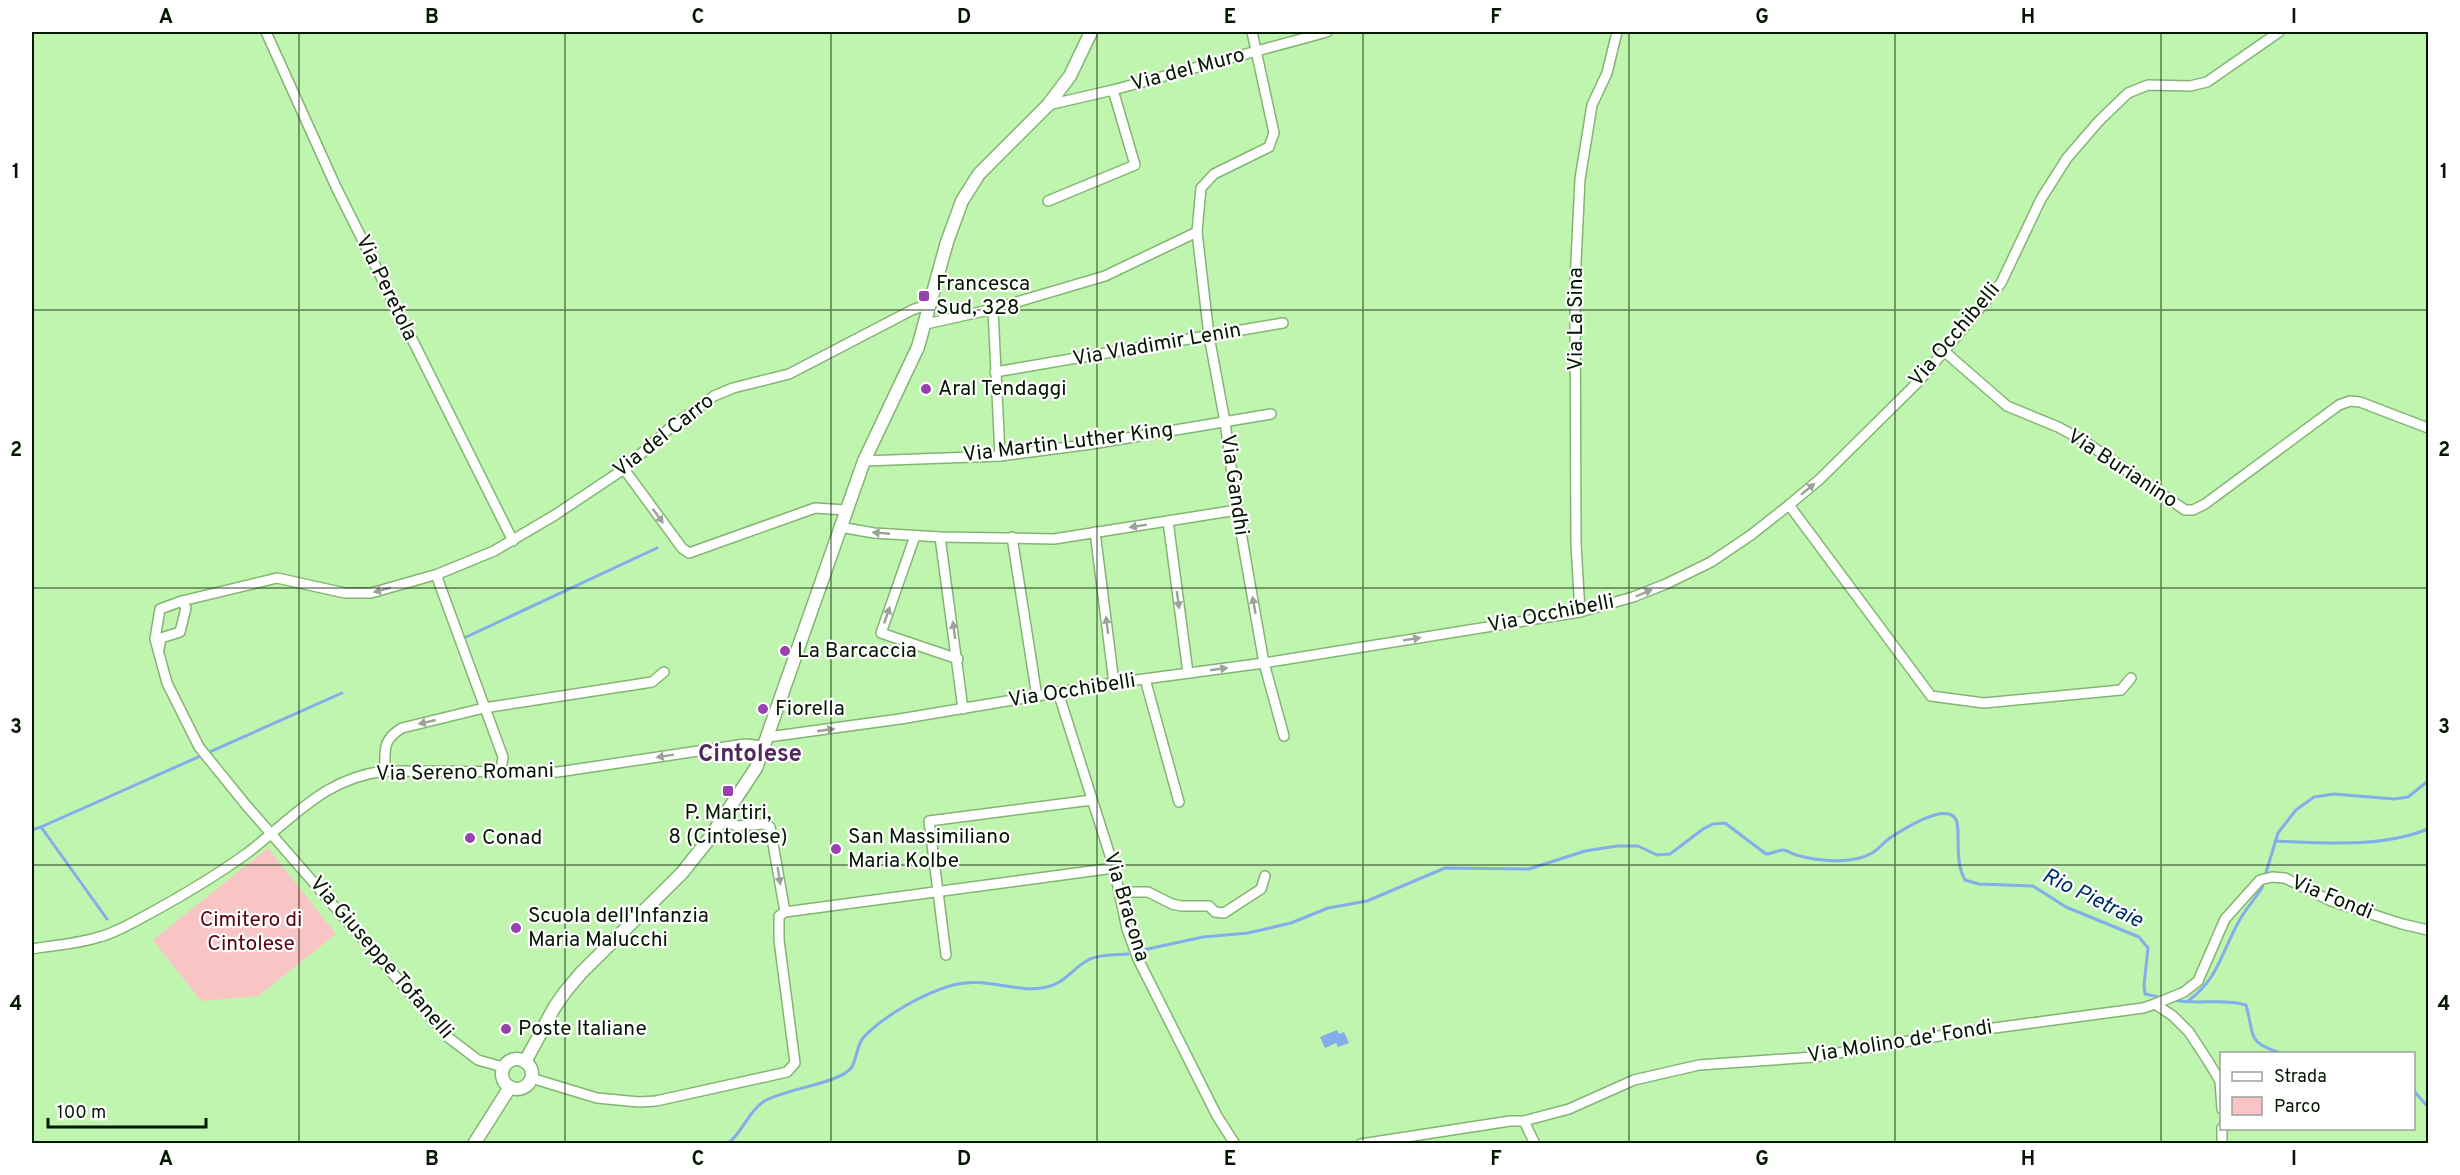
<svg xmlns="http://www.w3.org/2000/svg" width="2460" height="1175" viewBox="0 0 2460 1175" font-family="Overpass,sans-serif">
<rect width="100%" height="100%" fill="#c0f5af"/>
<polygon fill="#f9c4c4" points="268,848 336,934 258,996 201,1001 153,940"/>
<polygon fill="#84adeb" points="1337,1030 1339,1034 1344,1032 1349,1043 1338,1047 1336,1043 1325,1048 1320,1037"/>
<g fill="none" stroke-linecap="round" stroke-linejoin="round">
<g stroke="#84adeb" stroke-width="3">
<polyline points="464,638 657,548"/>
<polyline points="41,827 342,693"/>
<polyline points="32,830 41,827 107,919"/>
<path d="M2275,841C2325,843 2381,848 2428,829"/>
<polyline points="2265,876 2278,833 2296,810 2314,797 2334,794 2394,799 2408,797 2428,781"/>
<path d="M1143,950L1203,937L1248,933L1291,923L1328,908L1367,901L1445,868L1529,869L1585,851L1617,846H1638L1657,855L1670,854L1703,829L1713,824L1725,823L1766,854C1771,854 1778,850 1783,850C1787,850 1792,854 1796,855C1818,861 1852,865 1872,853C1879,849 1884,842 1890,838C1902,830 1944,803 1955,818C1962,826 1953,860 1965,880L1979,884L2033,886L2066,907L2139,937L2148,948L2144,986L2145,994L2163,998"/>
<path d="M2173,1000C2197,1005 2223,998 2246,1005C2255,1037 2246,1042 2283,1054"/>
<path d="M2188,1001C2218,979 2221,954 2238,923C2244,911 2254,900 2262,888L2263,882"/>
<polyline points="2414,1091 2428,1107"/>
<path d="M727,1144C742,1134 747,1113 763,1102C782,1089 839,1084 851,1068C857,1060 856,1047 863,1038C883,1016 924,993 953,985C985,976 1016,994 1047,987C1065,983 1073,968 1088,960C1098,954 1117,955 1128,954"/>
</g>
<g stroke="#83b572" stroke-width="12">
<g id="minor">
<polyline points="266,32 336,187 513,541"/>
<polyline points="1252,32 1274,133 1269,147 1214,174 1201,188 1197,232 1209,336 1225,422 1237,510 1264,663 1284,736"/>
<polyline points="1048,105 1113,90 1327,32"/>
<polyline points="1048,201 1135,165 1113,90"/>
<polyline points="993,309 1000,456"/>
<polyline points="926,324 993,309 1105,276 1197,232"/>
<polyline points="1945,352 2007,406 2058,427 2084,441 2185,510 2193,510 2205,504 2339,405 2350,401 2360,402 2428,428"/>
<polyline points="995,372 1283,323"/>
<polyline points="864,461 1000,456 1092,444 1271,414"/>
<polyline points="624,469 682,548 689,553 815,508 845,510"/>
<polyline points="1789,505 1931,696 1984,703 2121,690 2131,678"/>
<polyline points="1168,521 1188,673"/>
<polyline points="840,527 874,533 940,537 1054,539 1237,510"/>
<polyline points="1095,532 1114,683"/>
<polyline points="915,536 881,633 958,659"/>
<polyline points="940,537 963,709"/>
<polyline points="1012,537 1037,697"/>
<polyline points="438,574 438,580 503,757 501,770"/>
<polyline points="1580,612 1576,544 1575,283 1580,179 1592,105 1607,73 1617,32"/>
<polyline points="159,649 161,638 180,632 186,608 182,601"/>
<polyline points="1145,679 1179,802"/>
<polyline points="1058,692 1114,868 1127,929 1138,959 1217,1116 1235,1144"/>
<polyline points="768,737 900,719 1114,683 1264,663 1580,612 1633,597 1666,584 1711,562 1751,535 1789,505 1820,479 1919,381 2001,283 2041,199 2067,158 2099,121 2128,93 2148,85 2190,86 2207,82 2279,32"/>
<path d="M385,771C385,750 382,740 402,728L484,708L652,682L664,672"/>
<polyline points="722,820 737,826 764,824 770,827 785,912"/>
<polyline points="1119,892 1148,892 1172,904 1181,906 1209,906 1215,912 1224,913 1261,889 1265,876"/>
<path d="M32,949C54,945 78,944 99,937C115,933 130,924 145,916C180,897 214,877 246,854C293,819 323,778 385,771L558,772L745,744L765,746"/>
<polyline points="946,955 929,821 1092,800"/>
<polyline points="2155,1004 2184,992 2198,981 2225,919 2260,880 2272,877 2285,878 2331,901 2402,924 2428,930"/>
<polyline points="503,1067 478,1060 449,1038 246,805 199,747 167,683 155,639 160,609 182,601 277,578 345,593 371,593 438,574 494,551 555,515 624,469 671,427 714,396 733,388 789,374 912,310 932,303"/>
<polyline points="531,1078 597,1098 639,1102 656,1101 787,1072 795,1063 779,940 779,916 785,912 1114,868"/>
<polyline points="1524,1121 1569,1109 1634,1080 1699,1065 1814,1057 1957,1033 2143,1008 2155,1004 2173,1016 2189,1032 2208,1061 2220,1081 2222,1109"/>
<polyline points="2222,1128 2222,1144"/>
<polyline points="1361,1144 1510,1121 1524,1121 1535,1144"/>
</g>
</g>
<g stroke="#83b572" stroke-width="15">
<g id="tertiary">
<circle cx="517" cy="1074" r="15"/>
<polyline points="525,1062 554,1008 565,992 581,973 682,873 709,839 756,768 864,461 918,347 947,242 962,201 979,174 1048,105 1070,76 1091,32"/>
<polyline points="474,1144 510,1087"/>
</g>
</g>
<use href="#minor" stroke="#fff" stroke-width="9"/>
<use href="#tertiary" stroke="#fff" stroke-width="12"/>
</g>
<defs><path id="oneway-solid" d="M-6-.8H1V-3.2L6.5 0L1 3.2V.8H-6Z" transform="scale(1.5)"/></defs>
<g fill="#9ba299">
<use href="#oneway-solid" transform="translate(1808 489) rotate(-40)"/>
<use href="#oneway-solid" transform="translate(658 516) rotate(54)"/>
<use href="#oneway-solid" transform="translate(1138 526) rotate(171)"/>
<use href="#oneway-solid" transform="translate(881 533) rotate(-175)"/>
<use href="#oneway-solid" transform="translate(382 590) rotate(165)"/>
<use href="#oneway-solid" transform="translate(1644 593) rotate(-23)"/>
<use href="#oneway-solid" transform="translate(1178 600) rotate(82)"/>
<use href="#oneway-solid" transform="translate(1254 605) rotate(-100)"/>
<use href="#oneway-solid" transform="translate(887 615) rotate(-71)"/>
<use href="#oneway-solid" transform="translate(1107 625) rotate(-97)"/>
<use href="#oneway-solid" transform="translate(954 630) rotate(-98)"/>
<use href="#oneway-solid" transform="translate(1412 639) rotate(-9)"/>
<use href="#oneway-solid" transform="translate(1219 669) rotate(-8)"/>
<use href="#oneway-solid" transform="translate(427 722) rotate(167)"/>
<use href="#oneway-solid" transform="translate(826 730) rotate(-8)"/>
<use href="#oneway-solid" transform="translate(665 756) rotate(171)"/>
<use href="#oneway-solid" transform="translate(779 876) rotate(81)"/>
</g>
<path fill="none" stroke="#041701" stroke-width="1.5" stroke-opacity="0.55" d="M299,32V1144M565,32V1144M831,32V1144M1097,32V1144M1363,32V1144M1629,32V1144M1895,32V1144M2161,32V1144M32,310H2428M32,588H2428M32,865H2428"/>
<g fill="#9742af" stroke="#fff" stroke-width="2">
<rect x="918" y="290" width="12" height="12" rx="3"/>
<circle cx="926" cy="389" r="6"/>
<circle cx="785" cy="651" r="6"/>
<circle cx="763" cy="709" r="6"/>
<rect x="722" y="785" width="12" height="12" rx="3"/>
<circle cx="470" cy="838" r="6"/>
<circle cx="836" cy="849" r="6"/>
<circle cx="516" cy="928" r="6"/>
<circle cx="506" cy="1029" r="6"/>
</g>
<g text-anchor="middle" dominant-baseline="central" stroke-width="4.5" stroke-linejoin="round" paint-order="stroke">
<g font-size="21" fill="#041701" stroke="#fff">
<text transform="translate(1188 70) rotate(-15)">Via del Muro</text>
<text transform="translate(386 288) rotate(64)">Via Peretola</text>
<text transform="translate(1576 319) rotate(-90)">Via La Sina</text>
<text transform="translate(1955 335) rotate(-50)">Via Occhibelli</text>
<text transform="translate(1157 345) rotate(-10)">Via Vladimir Lenin</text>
<text transform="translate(664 436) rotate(-38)">Via del Carro</text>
<text transform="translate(1068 443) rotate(-7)">Via Martin Luther King</text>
<text transform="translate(2122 469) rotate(33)">Via Burianino</text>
<text transform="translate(1234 485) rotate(82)">Via Gandhi</text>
<text transform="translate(1551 614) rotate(-11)">Via Occhibelli</text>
<text transform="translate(1072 691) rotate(-9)">Via Occhibelli</text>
<text transform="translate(465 773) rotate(-1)">Via Sereno Romani</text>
<text transform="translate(2332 898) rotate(22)">Via Fondi</text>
<text transform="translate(1126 907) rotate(73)">Via Bracona</text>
<text transform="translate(381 958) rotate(49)">Via Giuseppe Tofanelli</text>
<text transform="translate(1900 1042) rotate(-9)">Via Molino de' Fondi</text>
</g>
<g font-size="21" fill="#041701" stroke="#fff" text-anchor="start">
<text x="936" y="284">Francesca<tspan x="936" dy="24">Sud, 328</tspan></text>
<text x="938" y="389">Aral Tendaggi</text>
<text x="797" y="651">La Barcaccia</text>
<text x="775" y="709">Fiorella</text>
<text x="728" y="813" text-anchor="middle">P. Martiri,<tspan x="728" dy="24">8 (Cintolese)</tspan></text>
<text x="848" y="837">San Massimiliano<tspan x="848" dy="24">Maria Kolbe</tspan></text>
<text x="482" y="838">Conad</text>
<text x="528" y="916">Scuola dell'Infanzia<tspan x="528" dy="24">Maria Malucchi</tspan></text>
<text x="518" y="1029">Poste Italiane</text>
</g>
<g font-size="21" fill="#590013" stroke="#fff">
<text x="251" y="920">Cimitero di<tspan x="251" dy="24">Cintolese</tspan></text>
</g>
<g font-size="22" font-style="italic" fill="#002f6d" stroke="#fff">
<text transform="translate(2092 899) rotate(26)">Rio Pietraie</text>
</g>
<g font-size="24" font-weight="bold" fill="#52295e" stroke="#fff">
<text x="750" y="755">Cintolese</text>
</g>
</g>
<rect width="2460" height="1175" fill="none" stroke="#ffffff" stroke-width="66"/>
<rect x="2220" y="1052" width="195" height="78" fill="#ffffff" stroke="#9ba299" stroke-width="1.5"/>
<rect x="2232" y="1072" width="30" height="9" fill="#ffffff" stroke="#9ba299" stroke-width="1.5"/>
<text x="2274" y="1082" font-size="18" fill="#041701">Strada</text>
<rect x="2232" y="1097" width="30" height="18" fill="#f9c4c4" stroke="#9ba299" stroke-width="1.5"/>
<text x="2274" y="1112" font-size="18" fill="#041701">Parco</text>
<path d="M48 1118v9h158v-9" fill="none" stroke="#041701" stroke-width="3"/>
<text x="57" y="1118" font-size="18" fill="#041701" stroke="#ffffff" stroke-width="4.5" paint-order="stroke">100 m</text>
<rect x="33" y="33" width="2394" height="1109" fill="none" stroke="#041701" stroke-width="2"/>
<g font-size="20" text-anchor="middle" font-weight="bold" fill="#041701">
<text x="166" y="23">A</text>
<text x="432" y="23">B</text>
<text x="698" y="23">C</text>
<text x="964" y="23">D</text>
<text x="1230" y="23">E</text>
<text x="1496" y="23">F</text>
<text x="1762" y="23">G</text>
<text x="2028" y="23">H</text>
<text x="2294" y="23">I</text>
<text x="16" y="178">1</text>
<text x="2444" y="178">1</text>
<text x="16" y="456">2</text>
<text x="2444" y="456">2</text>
<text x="16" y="733">3</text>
<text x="2444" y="733">3</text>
<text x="16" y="1010">4</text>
<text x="2444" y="1010">4</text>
<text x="166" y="1165">A</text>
<text x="432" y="1165">B</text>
<text x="698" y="1165">C</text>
<text x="964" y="1165">D</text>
<text x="1230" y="1165">E</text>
<text x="1496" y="1165">F</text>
<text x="1762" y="1165">G</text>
<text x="2028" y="1165">H</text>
<text x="2294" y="1165">I</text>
</g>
</svg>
